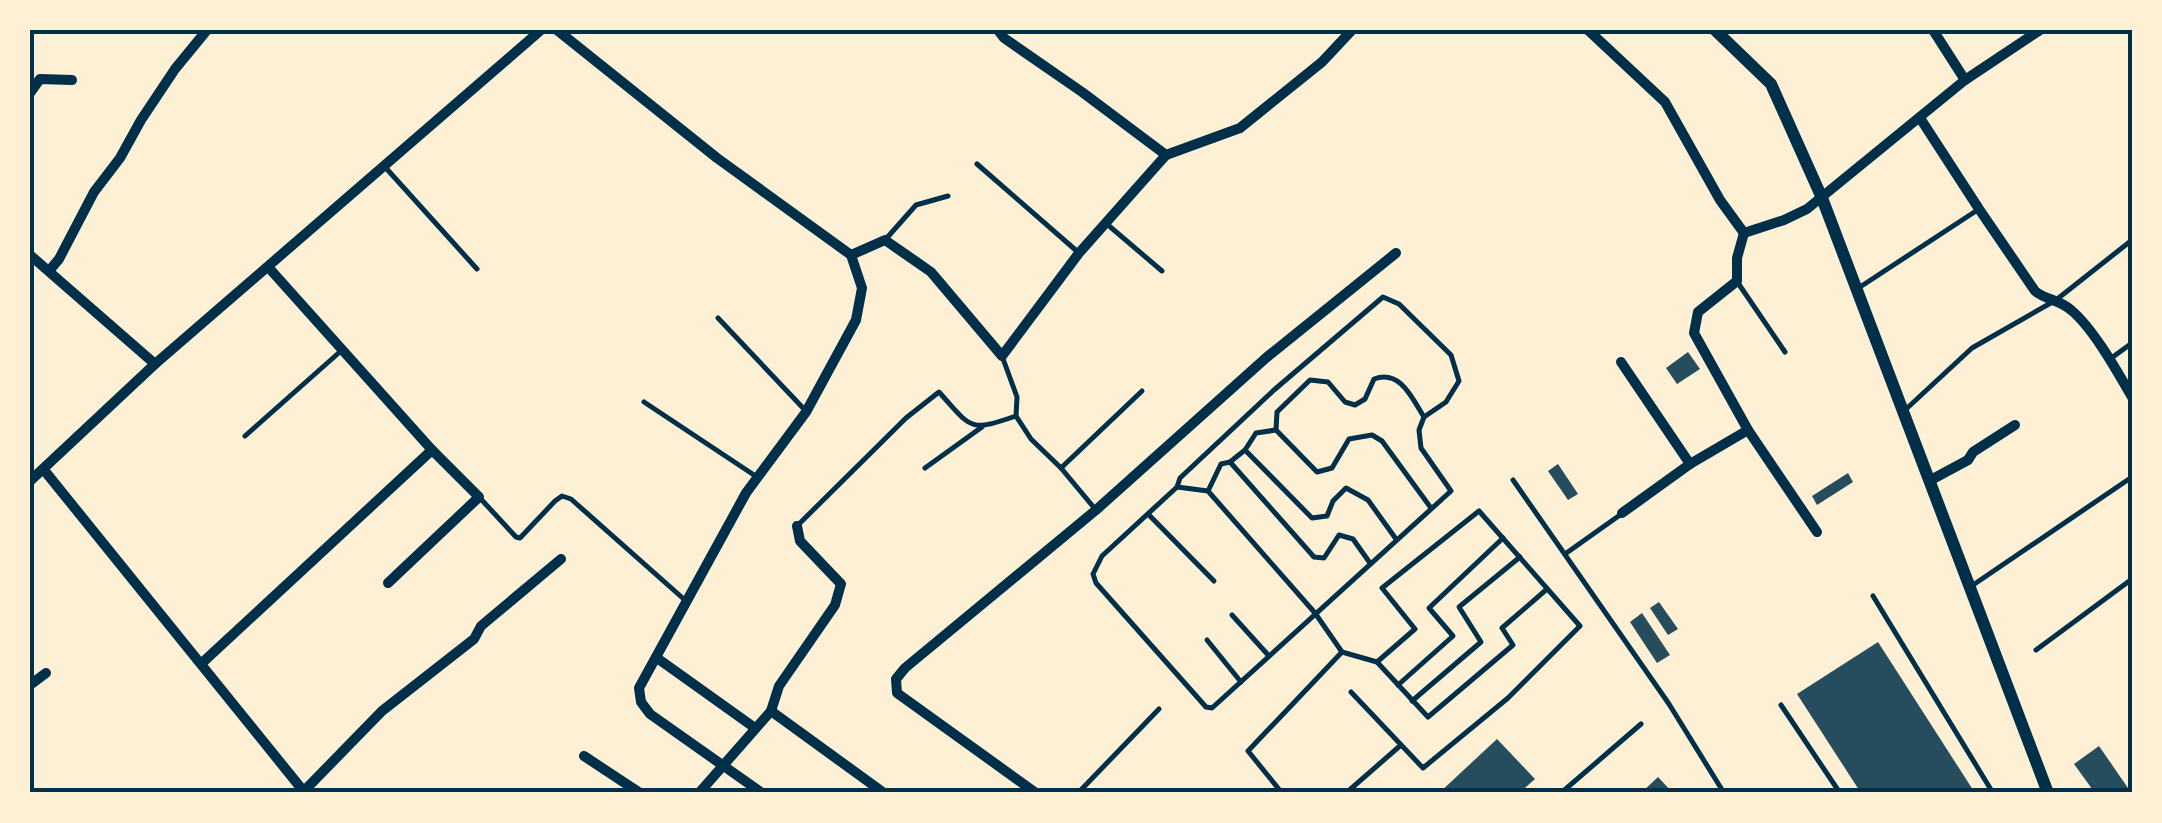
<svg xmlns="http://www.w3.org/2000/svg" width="2162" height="823" viewBox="0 0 2162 823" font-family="Montserrat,sans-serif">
<rect width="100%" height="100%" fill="#fdf0d5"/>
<g fill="#264d5e">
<polygon points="1688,352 1700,369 1677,384 1666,368"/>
<polygon points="1558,464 1578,494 1568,500 1548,471"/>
<polygon points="1848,473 1853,482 1817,505 1812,496"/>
<polygon points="1659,602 1678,629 1668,635 1650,608"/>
<polygon points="1642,613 1670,655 1657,663 1630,622"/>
<polygon points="1878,642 1975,793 1861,793 1797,694"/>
<polygon points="1497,739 1535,779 1519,793 1439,793"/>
<polygon points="2099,746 2128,788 2121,793 2095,793 2074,764"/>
<polygon points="1658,777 1673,793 1641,793"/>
</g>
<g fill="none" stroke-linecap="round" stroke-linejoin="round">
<g stroke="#003049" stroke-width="5">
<polyline points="977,164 1079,253"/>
<polyline points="385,167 477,269"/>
<polyline points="1108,225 1162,271"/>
<polyline points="885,240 916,205 948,196"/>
<polyline points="1738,283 1785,352"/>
<polyline points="1860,287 1979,209"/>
<polygon points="1383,297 1399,304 1451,355 1459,381 1446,402 1424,417 1419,430 1421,448 1451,491 1212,708 1206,707 1096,583 1093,574 1102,556 1177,487 1180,478 1274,390"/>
<polyline points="718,318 804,409"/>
<polyline points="1002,356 1017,397 1016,416 1031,439 1061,468 1096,510"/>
<polyline points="2110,359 2132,343"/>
<polyline points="644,402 757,477"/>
<polyline points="1904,411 1972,348 2056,300 2132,240"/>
<path d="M1276,429L1277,412L1310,380L1328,382L1345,402L1355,405L1365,399L1374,379C1400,369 1412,398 1424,417"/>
<polyline points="245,436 342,350"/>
<polyline points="1245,450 1312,518 1327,516 1333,501 1346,488 1368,500 1396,539"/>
<polyline points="1230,462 1245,450 1256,433 1276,430 1317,472 1332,468 1349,439 1372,435 1382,441 1431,508"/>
<polyline points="925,468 982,427"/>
<polyline points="1061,468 1142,391"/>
<polyline points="1513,480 1669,704 1724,793"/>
<polyline points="1177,487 1208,491 1315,613 1342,652 1377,662 1428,717 1513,645 1502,628 1547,589"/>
<polyline points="1208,491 1221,464 1230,462 1314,557 1324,558 1339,535 1353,539 1370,563"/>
<polyline points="479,497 516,537 520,538 555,501 562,496 571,499 686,601"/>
<polyline points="1148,514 1214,581"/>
<path d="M798,525L906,418L939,392C972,429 969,432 1016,416"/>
<polyline points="1565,554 1620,515"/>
<polyline points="1973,585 2132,477"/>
<polyline points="1873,596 1993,793"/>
<polyline points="1232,615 1269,656"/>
<polyline points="1207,640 1241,682"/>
<polyline points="2036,650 2132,579"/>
<polyline points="1398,685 1453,636 1429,608 1503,538"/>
<polyline points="1351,692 1423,768 1508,698 1580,626 1479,511 1382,588 1415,629 1377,662"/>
<polyline points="1412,701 1481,642 1459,607 1520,557"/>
<polyline points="1781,705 1840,793"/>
<polyline points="1078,793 1159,709"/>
<polyline points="1282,793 1248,751 1342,652"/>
<polyline points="1346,793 1401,745"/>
<polyline points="1561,793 1641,724"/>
</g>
<g stroke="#003049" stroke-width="10">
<polyline points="557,30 717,158 851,255"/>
<polyline points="998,30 1004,38 1082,92 1166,155 1240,128 1322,62 1352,30"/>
<polyline points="1588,30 1665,102 1720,200 1744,233 1784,220 1807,209 1965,80 2040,30"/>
<polyline points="1933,30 1965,80"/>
<polyline points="30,93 40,79 72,80"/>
<path d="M1920,118L1979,209L2035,291C2046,300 2060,300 2071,310C2093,328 2117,371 2132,397"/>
<polyline points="1744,233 1737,258 1737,281 1698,312 1694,333 1748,430 1817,532"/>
<polyline points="30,255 155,364"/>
<polyline points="851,255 885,240 931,272 1002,356 1079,253 1166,155"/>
<polyline points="269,268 432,450 479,497 388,583"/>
<polyline points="49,271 59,259 94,192 120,158 141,120 175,69 207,30"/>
<polyline points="1621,362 1690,464"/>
<polyline points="44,470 305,793"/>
<polyline points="30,481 155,364 541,30"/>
<polyline points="1929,481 1968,460 1973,452 2015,425"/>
<polyline points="1622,513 1690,464 1748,430"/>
<polyline points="657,658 755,728"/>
<polyline points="202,663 432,450"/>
<polyline points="30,685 46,673"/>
<polyline points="771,711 884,793"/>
<polyline points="584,756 640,793"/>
<polyline points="304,791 382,711 474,639 481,626 561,559"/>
<polyline points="699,793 771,711 779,686 835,605 841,584 800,541 797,526"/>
<polyline points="762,793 650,714 641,702 639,688 746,493 806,412 856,320 862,288 851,255"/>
<polyline points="1036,793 897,693 896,679 905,668 1096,510 1267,357 1396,253"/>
</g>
<polyline stroke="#003049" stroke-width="12" points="1715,30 1771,84 1822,198 2048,793"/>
</g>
<rect width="2162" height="823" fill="none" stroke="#fdf0d5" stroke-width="65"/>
<rect x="32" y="32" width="2098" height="758" fill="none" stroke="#003049" stroke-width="4"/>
</svg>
